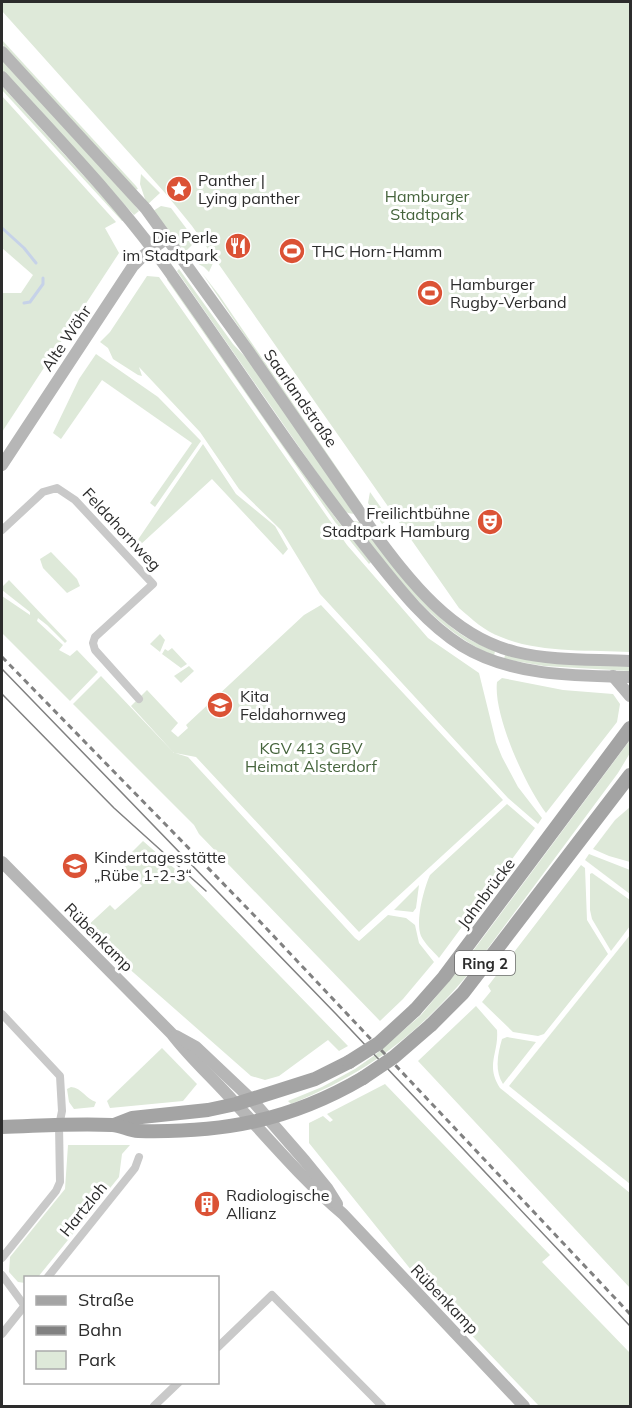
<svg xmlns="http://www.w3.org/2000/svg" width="632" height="1408" viewBox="0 0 632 1408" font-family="Mulish,sans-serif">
<rect width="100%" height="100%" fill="#fff"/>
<g fill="#dee9d9">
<path d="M2,2H630V652C590,650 538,653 501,637C484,631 472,619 459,608L192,226L166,194L2,11Z"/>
<polygon points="2,40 136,186 138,189 135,190 2,44"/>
<polygon points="2,60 133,203 139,211 134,215 2,70"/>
<polygon points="2,86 124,220 122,221 2,90"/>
<polygon points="2,96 116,222 105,228 119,253 2,432 2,293 21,293 33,275 2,248"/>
<polygon points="141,174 160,193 147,205 140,184"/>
<polygon points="161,206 171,208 192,236 192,245 185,252 153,211"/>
<polygon points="203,251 213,263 209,272 204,267 191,260"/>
<polygon points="179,269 233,344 251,363 354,514 348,513 342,509 177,271"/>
<polygon points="202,273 219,295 363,506 361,506"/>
<polygon points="147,276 159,277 347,545 428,638 479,673 496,742 502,757 518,787 542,818 538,824 508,798 320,594 281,530 239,489 200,432 139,367 142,376 138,375 113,359 108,348 100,342 110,332"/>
<polygon points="168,277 337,520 371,562 369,564 335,522 167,280"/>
<polygon points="96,354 158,397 201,441 155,507 150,503 192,443 102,380 61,439 53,433 79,379"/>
<polygon points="203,444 236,494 275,526 288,549 283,555 212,479 140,545 139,547 135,544"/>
<polygon points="370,492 389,519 382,524 368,503"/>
<path d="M353,521L361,522C388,557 415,598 450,626C463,637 479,645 495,651L494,656C435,630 400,580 360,532Z"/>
<polygon points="51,552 77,579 80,586 67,593 43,568 40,559"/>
<polygon points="9,580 67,641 65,643 47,625 38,618 37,621 63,645 59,650 70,656 77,650 98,672 70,701 2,633 2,596 30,615 30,612 2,590 2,587"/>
<polygon points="321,605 503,800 359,932 196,757 175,753 188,757 355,938 359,941 388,915 406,918 415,925 419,943 434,962 403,999 380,1021 199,834 194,825 73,704 101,676 174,753 131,706 147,690 178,723 171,731 178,737 188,728 186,725 304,615"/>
<polygon points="160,634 165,640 160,652 150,644"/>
<polygon points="172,648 187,664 181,668 162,654 165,649 168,651"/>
<polygon points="505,655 630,666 630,671 544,666 504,659"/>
<polygon points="189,666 194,671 181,683 174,676"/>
<path d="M502,678L563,690L613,694L620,704L617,722L546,813C526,787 493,715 497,682Z"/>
<path d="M630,740V753L618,773L471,971C416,1036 369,1072 291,1104L288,1101L322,1087L355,1069L375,1055L421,1015L464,963Z"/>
<path d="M507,804L535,828L439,958C433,951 425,944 421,936C415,922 424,888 430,875Z"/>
<polygon points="630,807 630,862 609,856 593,849 615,820"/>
<polygon points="143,841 182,875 348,1046 339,1051 328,1040 279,1076 265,1080 251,1076 84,929 110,905 115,910 142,886 121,863"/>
<polygon points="589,854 630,870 630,894 585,860"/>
<polygon points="581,865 585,868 587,920 608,954 544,1034 538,1036 513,1032 482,1002 491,991 488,986"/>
<polygon points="592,873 630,900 630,926 611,951 592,919 590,910 590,874"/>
<polygon points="419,885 416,908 413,912 394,910"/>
<polygon points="630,935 630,1184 509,1086"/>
<path d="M476,1006L497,1030C499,1053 485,1065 500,1088L630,1193V1288L418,1061Z"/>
<path d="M507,1037L536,1042L503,1084C494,1070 498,1053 502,1039Z"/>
<polygon points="162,1048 197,1084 183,1101 110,1108 107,1101"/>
<polygon points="385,1084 550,1255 542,1262 630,1353 630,1406 539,1406 420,1281 309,1143 309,1123 323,1116 330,1122 333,1120 327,1114"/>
<path d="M71,1087C82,1088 86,1099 96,1102L94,1107L74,1109L69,1102L67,1089Z"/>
<polygon points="68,1145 130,1145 122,1154 119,1177 38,1277 26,1278 25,1283 18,1282 9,1272 10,1257 65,1189"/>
</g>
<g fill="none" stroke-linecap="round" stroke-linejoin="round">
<g stroke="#c6d2e8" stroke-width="3">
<polyline points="2,228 24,248 36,263"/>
<polyline points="24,303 30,302 43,284 43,278"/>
</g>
<g stroke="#c9c9c9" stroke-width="8">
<polyline points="2,530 43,492 57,488 75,500 153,584 95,637 93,643 95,650 139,699"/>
<polyline points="2,1014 60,1076 62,1111 59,1126 60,1182 56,1191 2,1258"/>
<polyline points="2,1275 24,1305"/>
<polyline points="47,1278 135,1168 139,1157"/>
<polyline points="2,1334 26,1304"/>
<polyline points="218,1347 272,1295 382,1406"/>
<polyline points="154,1406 179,1382"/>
</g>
<g stroke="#b6b6b6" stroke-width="12">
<path d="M2,52L146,209L249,352L372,530C409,580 452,637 516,652C553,661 593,659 630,661"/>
<path d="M2,77C58,139 117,199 166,267C234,362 297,461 370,552C397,586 425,623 462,646C511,676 575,676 630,677"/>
<polyline points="2,465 133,266 144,255 167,238"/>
<polyline points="613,676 630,696"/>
<path d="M2,862L172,1034C191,1059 214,1079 234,1102C270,1140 303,1180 343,1214L524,1406"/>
<polyline points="176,1036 196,1047 251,1099 305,1161 327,1188 337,1204"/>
</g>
<g stroke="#a4a4a4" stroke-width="14">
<polyline points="415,1010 444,977 630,728"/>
<polyline points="431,1025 463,993 630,775"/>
<polyline points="114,1125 132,1118 208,1110 236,1104 315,1079 349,1062"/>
<path d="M2,1127C38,1126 75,1123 112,1125C121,1125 129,1131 138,1131C222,1133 290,1121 363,1078"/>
</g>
<g stroke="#818181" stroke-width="1.5">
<polyline points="2,669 336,1014 630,1326"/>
<polyline points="2,694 114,808 206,891"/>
</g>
<polyline stroke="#818181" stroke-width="3" stroke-dasharray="6 4.5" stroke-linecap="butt" points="2,657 250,911 630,1314"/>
<g stroke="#a4a4a4" stroke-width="14">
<polyline points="349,1062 379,1043 415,1010"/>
<polyline points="363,1078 394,1057 431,1025"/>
</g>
</g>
<defs>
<g id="sight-disc" transform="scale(1.35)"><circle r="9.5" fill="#db5235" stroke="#fff"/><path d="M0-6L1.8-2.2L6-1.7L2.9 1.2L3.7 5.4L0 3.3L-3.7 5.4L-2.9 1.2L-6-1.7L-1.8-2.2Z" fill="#fff"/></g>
<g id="restaurant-disc" transform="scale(1.35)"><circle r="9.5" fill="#db5235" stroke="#fff"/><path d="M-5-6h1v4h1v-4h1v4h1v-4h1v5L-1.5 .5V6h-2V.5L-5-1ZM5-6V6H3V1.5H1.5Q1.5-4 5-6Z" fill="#fff"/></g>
<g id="stadium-disc" transform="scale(1.35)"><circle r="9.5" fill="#db5235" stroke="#fff"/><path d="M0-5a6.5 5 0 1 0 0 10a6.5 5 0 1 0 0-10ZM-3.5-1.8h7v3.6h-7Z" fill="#fff"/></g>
<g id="theatre-disc" transform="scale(1.35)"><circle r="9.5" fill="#db5235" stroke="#fff"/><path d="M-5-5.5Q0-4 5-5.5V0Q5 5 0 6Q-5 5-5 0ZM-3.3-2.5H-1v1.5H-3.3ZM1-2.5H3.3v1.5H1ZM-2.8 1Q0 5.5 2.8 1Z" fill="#fff"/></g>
<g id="school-disc" transform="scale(1.35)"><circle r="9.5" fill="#db5235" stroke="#fff"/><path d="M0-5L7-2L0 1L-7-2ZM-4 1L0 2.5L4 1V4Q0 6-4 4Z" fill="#fff"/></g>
<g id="building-disc" transform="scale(1.35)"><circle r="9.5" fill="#db5235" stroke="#fff"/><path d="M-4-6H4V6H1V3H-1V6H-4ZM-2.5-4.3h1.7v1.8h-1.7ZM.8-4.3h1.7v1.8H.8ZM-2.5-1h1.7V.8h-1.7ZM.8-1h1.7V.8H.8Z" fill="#fff"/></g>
</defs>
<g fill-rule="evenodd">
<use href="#sight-disc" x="179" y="189"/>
<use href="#restaurant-disc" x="238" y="246"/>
<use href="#stadium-disc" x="292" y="251"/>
<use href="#stadium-disc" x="430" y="293"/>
<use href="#theatre-disc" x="490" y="522"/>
<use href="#school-disc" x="220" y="705"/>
<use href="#school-disc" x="75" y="866"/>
<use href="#building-disc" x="207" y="1204"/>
</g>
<g text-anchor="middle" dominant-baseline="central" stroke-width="6" stroke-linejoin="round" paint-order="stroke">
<rect fill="#fff" stroke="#6b6b6b" stroke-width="1.5" x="455" y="951" width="60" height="24" rx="4.5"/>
<g font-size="15" font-weight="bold" fill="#2c2c2c">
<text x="485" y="963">Ring 2</text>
</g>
<g font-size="16" fill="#2c2c2c" stroke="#fff" text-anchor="start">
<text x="198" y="180">Panther |<tspan x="198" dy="18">Lying panther</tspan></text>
<text x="218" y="237" text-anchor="end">Die Perle<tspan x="218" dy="18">im Stadtpark</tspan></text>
<text x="312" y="251">THC Horn-Hamm</text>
<text x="450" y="284">Hamburger<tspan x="450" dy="18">Rugby-Verband</tspan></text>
<text x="470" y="513" text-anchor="end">Freilichtbühne<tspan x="470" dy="18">Stadtpark Hamburg</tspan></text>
<text x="240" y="696">Kita<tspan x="240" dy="18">Feldahornweg</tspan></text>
<text x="94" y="857">Kindertagesstätte<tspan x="94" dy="18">„Rübe 1-2-3“</tspan></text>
<text x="226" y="1195">Radiologische<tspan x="226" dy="18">Allianz</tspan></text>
</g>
<g font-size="16" fill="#45643c" stroke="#fff">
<text x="427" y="196">Hamburger<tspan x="427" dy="18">Stadtpark</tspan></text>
<text x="311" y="748">KGV 413 GBV<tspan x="311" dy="18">Heimat Alsterdorf</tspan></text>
</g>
<g font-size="16" fill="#2c2c2c" stroke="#fff">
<text transform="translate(66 338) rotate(-56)">Alte Wöhr</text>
<text transform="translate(301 398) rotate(55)">Saarlandstraße</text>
<text transform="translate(122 529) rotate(47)">Feldahornweg</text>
<text transform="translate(486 893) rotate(-53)">Jahnbrücke</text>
<text transform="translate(99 937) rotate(45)">Rübenkamp</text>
<text transform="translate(83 1209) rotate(-51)">Hartzloh</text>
<text transform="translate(445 1299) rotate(46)">Rübenkamp</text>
</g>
</g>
<rect width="632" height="1408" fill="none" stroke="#2c2c2c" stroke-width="6"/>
<rect x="24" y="1276" width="195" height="108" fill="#ffffff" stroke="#ababab" stroke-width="1.5"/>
<rect x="36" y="1296" width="30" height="9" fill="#a4a4a4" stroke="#ababab" stroke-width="1.5"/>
<text x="78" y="1306" font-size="18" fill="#2c2c2c">Straße</text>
<rect x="36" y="1326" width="30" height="9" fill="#818181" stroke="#ababab" stroke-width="1.5"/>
<text x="78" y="1336" font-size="18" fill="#2c2c2c">Bahn</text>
<rect x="36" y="1351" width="30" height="18" fill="#dee9d9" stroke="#ababab" stroke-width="1.5"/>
<text x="78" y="1366" font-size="18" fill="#2c2c2c">Park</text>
</svg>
